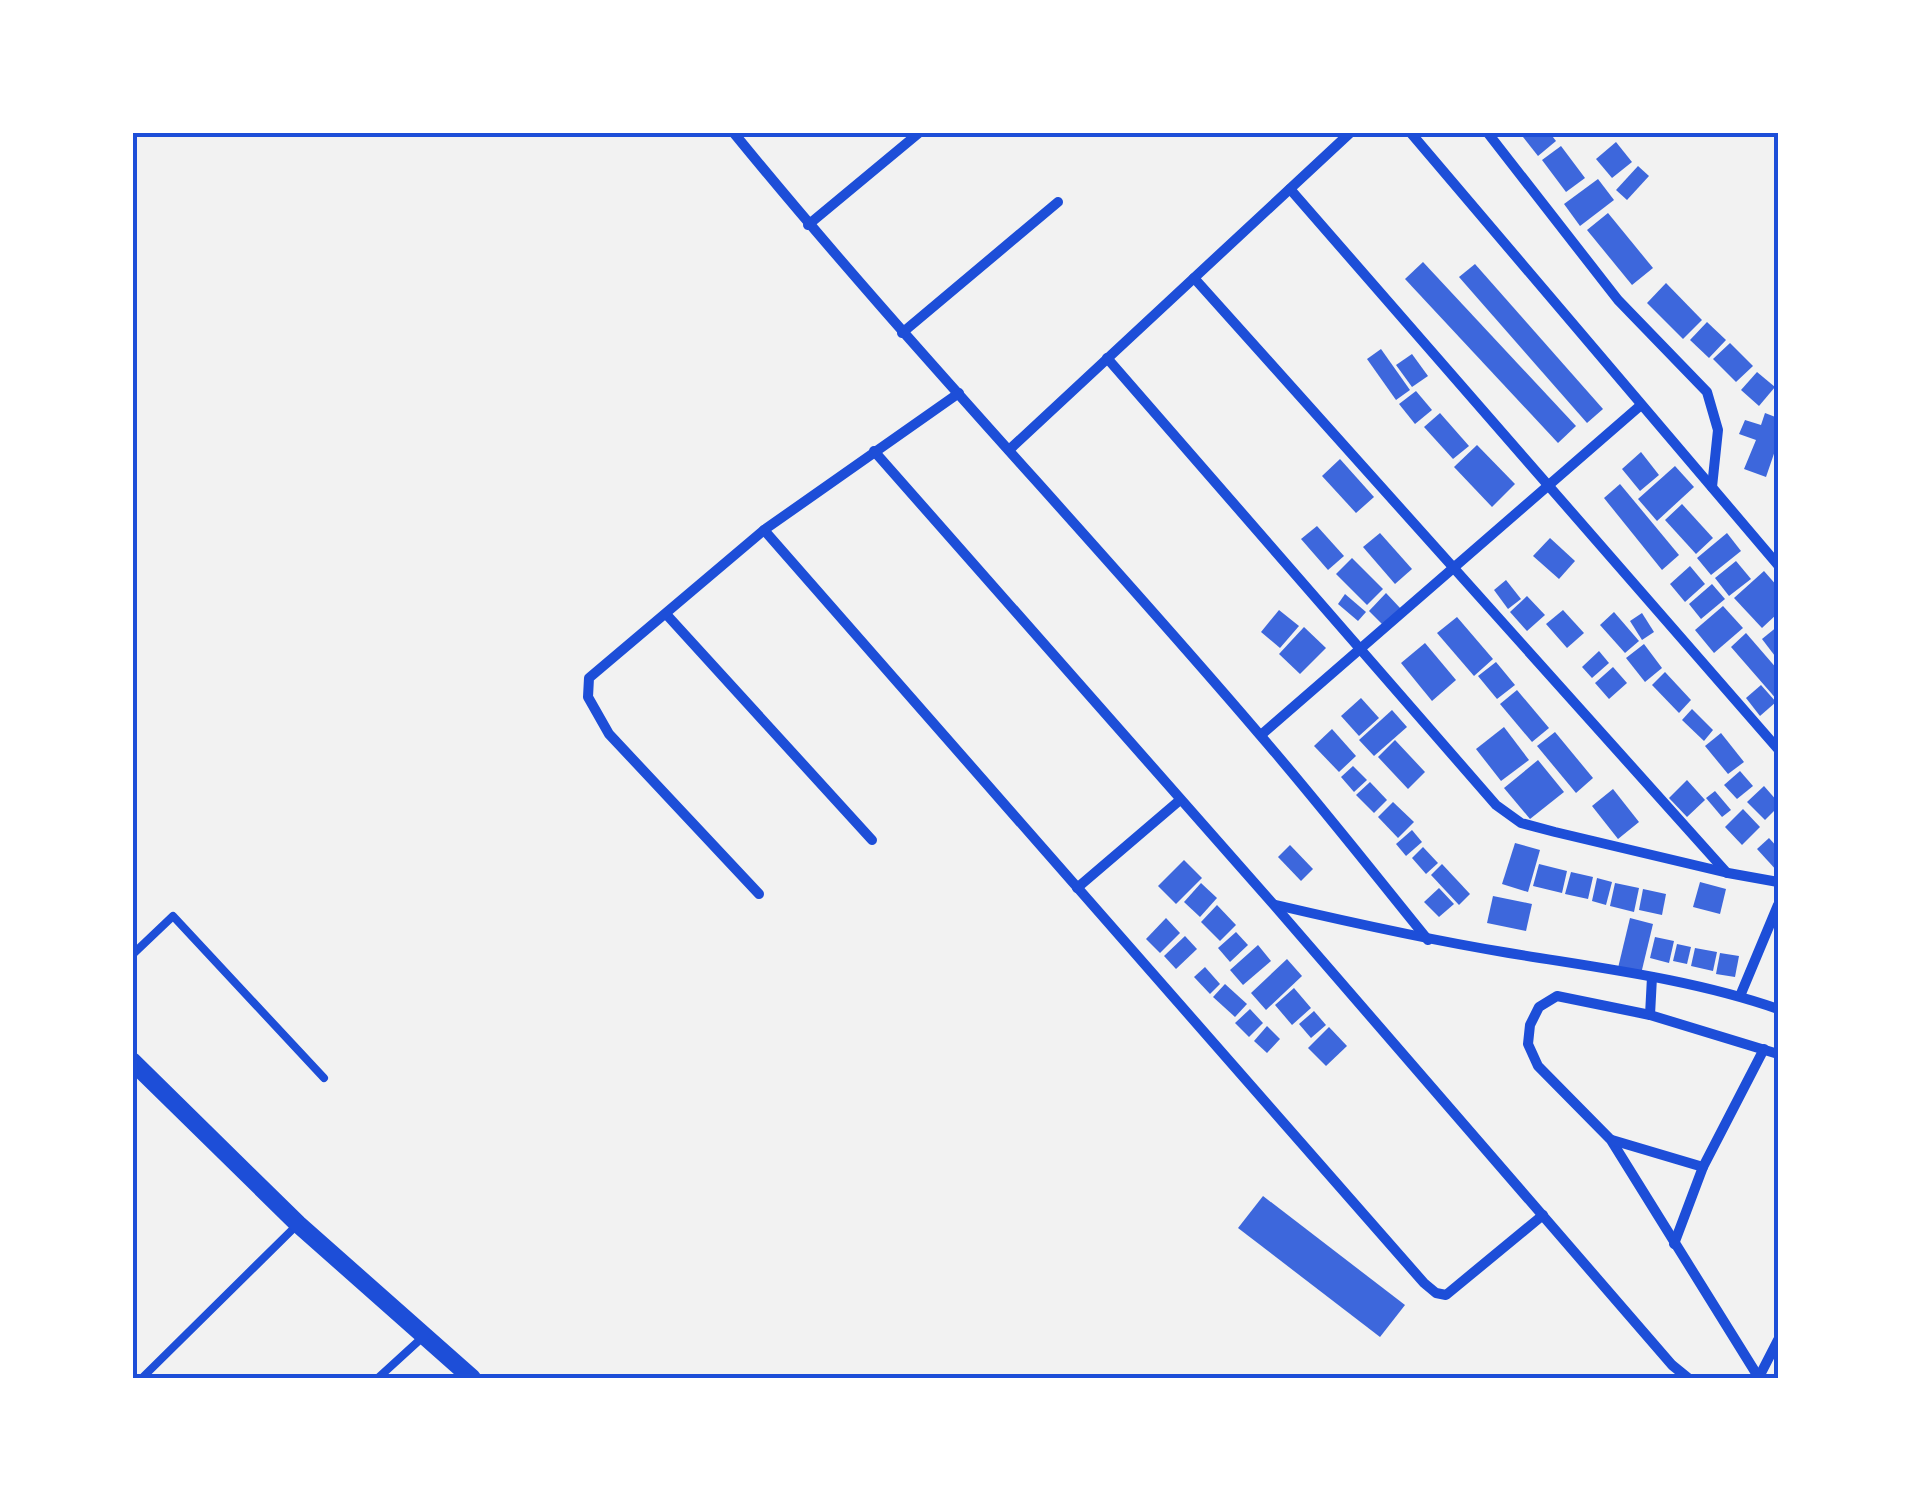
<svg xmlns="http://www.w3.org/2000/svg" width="1911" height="1511" viewBox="0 0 1911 1511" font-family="Jost,sans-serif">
<rect width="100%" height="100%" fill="#f2f2f2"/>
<g fill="#3d67dc">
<polygon points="1519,132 1549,132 1556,141 1538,156"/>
<polygon points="1616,142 1632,162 1612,178 1596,159"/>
<polygon points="1561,146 1585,178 1566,192 1542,160"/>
<polygon points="1638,166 1649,176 1627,200 1616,190"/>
<polygon points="1598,179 1614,200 1580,226 1564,204"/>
<polygon points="1608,213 1653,268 1632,285 1587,230"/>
<polygon points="1423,262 1576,426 1558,443 1405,279"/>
<polygon points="1475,264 1603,409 1587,423 1459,277"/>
<polygon points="1666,283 1702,320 1683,339 1647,303"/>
<polygon points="1707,322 1726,340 1709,358 1690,340"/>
<polygon points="1730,343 1753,366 1736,382 1713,359"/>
<polygon points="1381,349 1410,390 1396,400 1367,359"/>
<polygon points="1412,354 1428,376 1412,387 1396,365"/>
<polygon points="1757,372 1775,387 1759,406 1741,390"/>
<polygon points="1416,391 1432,410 1415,424 1399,404"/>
<polygon points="1440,413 1469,446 1453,459 1424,427"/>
<polygon points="1765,413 1778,418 1778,442 1766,477 1744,469 1756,440 1739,434 1745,420 1761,425"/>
<polygon points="1477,445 1515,484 1492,507 1454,467"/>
<polygon points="1641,452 1659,475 1640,491 1622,469"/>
<polygon points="1340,459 1374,497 1356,513 1322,476"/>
<polygon points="1675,466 1694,487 1657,521 1638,499"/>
<polygon points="1620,484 1679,555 1662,570 1604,498"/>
<polygon points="1682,504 1713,538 1696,554 1665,520"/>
<polygon points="1317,526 1344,556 1328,570 1301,539"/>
<polygon points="1380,533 1412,569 1395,584 1363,547"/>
<polygon points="1727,533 1741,551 1711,575 1697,558"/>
<polygon points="1550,538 1575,561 1559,579 1533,556"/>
<polygon points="1352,558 1383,589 1367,605 1336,574"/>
<polygon points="1736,561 1751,579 1729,596 1715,578"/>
<polygon points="1690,566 1705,584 1685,602 1670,584"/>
<polygon points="1764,571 1778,587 1778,613 1762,628 1734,598"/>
<polygon points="1506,580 1521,599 1508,609 1494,590"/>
<polygon points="1712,584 1725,599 1701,619 1689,604"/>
<polygon points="1386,593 1401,609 1384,626 1369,611"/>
<polygon points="1345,594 1366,612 1358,621 1338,604"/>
<polygon points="1527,596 1545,615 1527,631 1510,612"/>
<polygon points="1723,606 1743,628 1714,653 1695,630"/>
<polygon points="1279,610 1299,626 1280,648 1261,632"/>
<polygon points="1563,610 1584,633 1567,648 1546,624"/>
<polygon points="1614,612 1639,641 1625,653 1600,625"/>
<polygon points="1642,613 1654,632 1642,640 1630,621"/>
<polygon points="1457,617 1493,659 1474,676 1437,633"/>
<polygon points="1778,626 1778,660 1762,639"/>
<polygon points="1304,627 1326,648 1300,674 1279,654"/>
<polygon points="1746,633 1778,670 1778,701 1731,647"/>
<polygon points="1425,643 1456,680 1432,701 1401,663"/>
<polygon points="1644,644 1662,668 1645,682 1626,658"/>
<polygon points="1599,651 1609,663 1592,678 1582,667"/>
<polygon points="1496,662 1515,685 1497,699 1478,676"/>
<polygon points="1613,667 1627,683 1609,699 1595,683"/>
<polygon points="1665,672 1691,700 1679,713 1652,685"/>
<polygon points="1761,685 1776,702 1760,716 1746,698"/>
<polygon points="1517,690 1549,728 1532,742 1500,704"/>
<polygon points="1361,698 1379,718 1359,736 1341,716"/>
<polygon points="1692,709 1713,730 1704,741 1682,720"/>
<polygon points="1392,710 1407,727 1374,756 1359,740"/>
<polygon points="1504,727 1529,760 1501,781 1476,749"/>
<polygon points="1332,729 1356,756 1339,772 1314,746"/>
<polygon points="1555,732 1593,778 1576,793 1537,746"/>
<polygon points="1721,733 1744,762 1728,774 1705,746"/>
<polygon points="1395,740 1425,772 1408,789 1378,757"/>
<polygon points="1538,760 1564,792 1530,819 1504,788"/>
<polygon points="1353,766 1367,780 1354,792 1341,777"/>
<polygon points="1740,771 1753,786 1737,799 1724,785"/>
<polygon points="1687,780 1705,800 1687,817 1669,798"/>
<polygon points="1370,782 1387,800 1374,813 1356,795"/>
<polygon points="1764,786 1778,802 1778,807 1765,820 1747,802"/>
<polygon points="1613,789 1639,822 1618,839 1592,806"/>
<polygon points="1715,791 1731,810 1722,817 1706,798"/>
<polygon points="1393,802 1414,822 1398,838 1378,817"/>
<polygon points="1743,809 1760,827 1742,845 1725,827"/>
<polygon points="1412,830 1422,842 1406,856 1396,844"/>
<polygon points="1769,838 1778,848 1778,872 1757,849"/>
<polygon points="1515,843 1540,850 1528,892 1502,884"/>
<polygon points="1290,845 1313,869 1301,881 1278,857"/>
<polygon points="1423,847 1438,863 1426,874 1412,858"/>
<polygon points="1184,860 1202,878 1176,904 1158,886"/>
<polygon points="1442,864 1470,894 1459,905 1431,875"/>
<polygon points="1539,864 1567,871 1562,893 1533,886"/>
<polygon points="1571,872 1593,877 1588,899 1565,894"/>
<polygon points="1597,878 1612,882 1606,905 1592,901"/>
<polygon points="1700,882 1726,889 1720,914 1693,907"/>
<polygon points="1201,883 1217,898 1200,917 1184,902"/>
<polygon points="1615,883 1639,888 1634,912 1610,906"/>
<polygon points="1439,888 1454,904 1439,917 1424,902"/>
<polygon points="1643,889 1666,894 1662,915 1639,910"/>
<polygon points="1493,896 1532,904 1526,931 1487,923"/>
<polygon points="1217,905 1236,925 1220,941 1201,922"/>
<polygon points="1166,918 1180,933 1160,953 1146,939"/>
<polygon points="1630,918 1653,924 1641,974 1618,968"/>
<polygon points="1236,932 1248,945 1230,962 1218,948"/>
<polygon points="1185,936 1197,949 1176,969 1164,956"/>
<polygon points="1655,937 1674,941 1669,963 1650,958"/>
<polygon points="1677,944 1691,947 1687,964 1673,961"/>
<polygon points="1258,945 1271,961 1243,985 1230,970"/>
<polygon points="1695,948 1717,952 1713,971 1691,966"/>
<polygon points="1720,953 1739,956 1735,977 1716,974"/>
<polygon points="1287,959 1302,976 1266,1010 1251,993"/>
<polygon points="1205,967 1220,984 1210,994 1194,977"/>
<polygon points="1225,984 1247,1004 1235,1017 1213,997"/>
<polygon points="1294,988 1311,1008 1292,1025 1275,1005"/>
<polygon points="1250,1009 1263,1023 1249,1037 1235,1023"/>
<polygon points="1314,1011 1326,1025 1311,1038 1299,1024"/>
<polygon points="1267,1026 1280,1039 1267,1053 1254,1041"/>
<polygon points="1329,1027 1347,1046 1326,1066 1308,1048"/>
<polygon points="1263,1196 1405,1305 1380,1337 1238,1228"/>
</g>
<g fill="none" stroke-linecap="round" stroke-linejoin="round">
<g stroke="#1d4ed8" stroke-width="8">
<polyline points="132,955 173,916 324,1078"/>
<polyline points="142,1378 298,1224"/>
<polyline points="378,1378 424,1336"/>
</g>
<g stroke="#1d4ed8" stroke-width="10">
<path d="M733,132C902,339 1087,532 1260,735C1318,802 1372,871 1428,940"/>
<polyline points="1410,132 1778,565"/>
<polyline points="1487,132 1618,300 1707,392 1718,430 1712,487"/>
<polyline points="1290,189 1778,749"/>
<polyline points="808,225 920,132"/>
<polyline points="1194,278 1727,873"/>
<polyline points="902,333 1058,202"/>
<polyline points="1107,358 1496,805 1521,823 1555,832 1728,873 1778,882"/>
<polyline points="1009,450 1351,132"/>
<polyline points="874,451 1274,905 1672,1365 1688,1378"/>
<polyline points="764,530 1424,1283 1436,1293 1446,1295 1543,1215"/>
<polyline points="666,614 872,840"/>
<polyline points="1261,735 1641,405"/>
<polyline points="1077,888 1180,800"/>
<polyline points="759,894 609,734 588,697 589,678 764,530 959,393"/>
<path d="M1276,905C1353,923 1430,940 1509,953C1599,968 1692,979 1778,1009"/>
<polyline points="1652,977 1650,1015 1778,1054"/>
<polyline points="1740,996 1778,905"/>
<polyline points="1650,1015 1557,996 1539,1007 1530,1025 1528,1044 1538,1066 1611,1140 1759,1378"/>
<polyline points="1612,1140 1703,1167"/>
<polyline points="1674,1244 1703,1167 1764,1049"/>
<polyline points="1759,1377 1778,1340"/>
</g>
<polyline stroke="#1d4ed8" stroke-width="18" points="132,1061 298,1224 472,1378"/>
</g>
<rect width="1911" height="1511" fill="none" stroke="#ffffff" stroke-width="270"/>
<rect x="135" y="135" width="1641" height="1241" fill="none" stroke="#1d4ed8" stroke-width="4"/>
</svg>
